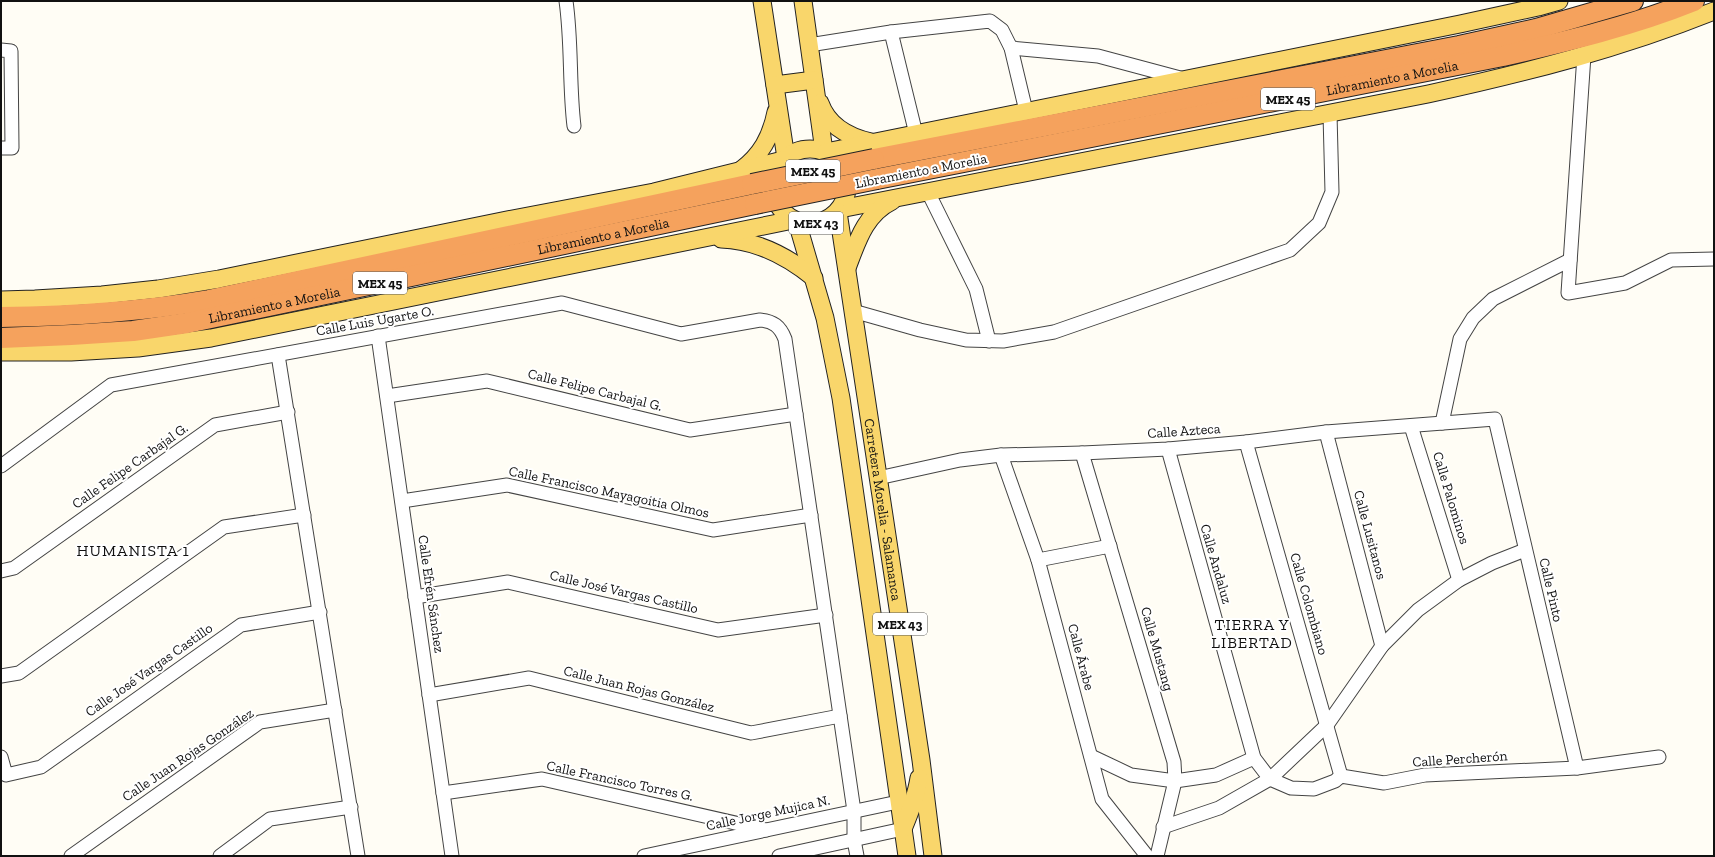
<svg xmlns="http://www.w3.org/2000/svg" width="1715" height="857" viewBox="0 0 1715 857" font-family="'Zilla Slab',serif">
<rect width="100%" height="100%" fill="#fffdf5"/>
<g fill="none" stroke-linecap="round" stroke-linejoin="round">
<g stroke="#444" stroke-width="15">
<g id="minor">
<path d="M566,1C572,43 569,85 574,126"/>
<polyline points="891,32 916,134"/>
<polyline points="809,45 891,32 990,21 1002,30 1011,48 1026,111"/>
<polyline points="1011,48 1098,56 1184,79"/>
<polyline points="1,50 11,51 12,148 1,148"/>
<polyline points="1584,55 1568,293 1625,283 1671,260 1714,259"/>
<polyline points="928,192 976,289 989,341"/>
<polyline points="853,311 920,330 966,340 1003,341 1054,332 1290,250 1319,223 1332,192 1330,114"/>
<polyline points="378,336 452,856"/>
<polyline points="278,355 358,856"/>
<polyline points="387,396 487,381 690,430 796,414"/>
<polyline points="1442,423 1460,339 1473,318 1493,299 1570,260"/>
<polyline points="1411,426 1459,580"/>
<polyline points="1326,432 1382,646"/>
<polyline points="1246,442 1341,776"/>
<polyline points="1168,449 1254,758 1270,779 1291,788 1314,789 1335,781 1341,776 1384,783 1425,775 1577,768 1659,757"/>
<polyline points="1082,453 1174,762 1175,781 1157,856"/>
<polyline points="1001,455 1038,560 1102,799 1147,856"/>
<path d="M1,466L111,385L562,303L681,334L760,320C773,321 780,326 785,339L854,811V840L857,856"/>
<polyline points="878,478 960,460 1001,455 1082,453 1168,449 1246,442 1326,432 1495,419 1577,768"/>
<polyline points="402,501 507,485 713,530 811,515"/>
<polyline points="1038,560 1110,546"/>
<polyline points="1,571 14,568 215,425 288,412"/>
<polyline points="415,597 508,582 718,630 826,615"/>
<polyline points="1,676 19,673 224,527 304,515"/>
<polyline points="429,695 529,678 751,733 840,716"/>
<polyline points="1091,756 1131,775 1175,781 1216,775 1254,758"/>
<polyline points="1,757 6,775 41,767 241,625 320,612"/>
<polyline points="443,793 542,779 766,830"/>
<polyline points="1163,827 1219,808 1270,779 1327,725 1382,646 1418,610 1459,580 1492,563 1525,550"/>
<polyline points="71,856 260,722 335,710"/>
<polyline points="220,856 270,819 351,807"/>
<polyline points="644,856 898,802"/>
<polyline points="779,856 903,829"/>
</g>
</g>
<g stroke="#222" stroke-width="19">
<g id="major">
<polyline points="762,1 786,158"/>
<polyline points="803,1 824,151"/>
<polyline points="775,85 814,80"/>
<path d="M820,103C828,126 849,137 871,142"/>
<circle cx="810" cy="186" r="37"/>
<polyline points="826,152 1460,24 1538,7 1559,1"/>
<path d="M741,170C761,155 771,137 776,112"/>
<path d="M840,209L1428,94C1525,73 1622,48 1714,11"/>
<path id="s1" d="M838,212L921,760L933,856"/>
<polyline points="797,222 825,318 841,398 907,856"/>
<path d="M721,239C757,240 787,256 814,278"/>
<path d="M847,268C857,242 865,214 892,201"/>
<polyline points="1,300 35,299 102,295 158,289 219,279 502,221 654,192 783,160"/>
<polyline points="1,352 71,352 138,348 211,338 793,220"/>
<path d="M903,829C910,812 916,797 919,778"/>
</g>
</g>
<g stroke="#222" stroke-width="22">
<g id="highway">
<polyline points="874,159 1459,46 1536,29 1633,1"/>
<path id="s2" d="M877,179L1503,56C1568,41 1632,26 1694,1"/>
<path d="M1,317C72,316 139,312 209,300L752,184"/>
<path id="s3" d="M1,338L71,335L133,331L187,323L755,204"/>
</g>
</g>
<use href="#minor" stroke="#fff" stroke-width="13"/>
<use href="#major" stroke="#f9d66b" stroke-width="17"/>
<use href="#highway" stroke="#f5a25d" stroke-width="20"/>
<g stroke="#222" stroke-width="22" stroke-linecap="butt">
<g id="highway-bridge">
<polyline points="752,184 874,159"/>
<polyline points="755,204 877,179"/>
</g>
</g>
<use href="#highway-bridge" stroke="#f5a25d" stroke-width="20"/>
</g>
<g text-anchor="middle" dominant-baseline="central" stroke-width="4" stroke-linejoin="round" paint-order="stroke">
<g fill="#fff" stroke="#585858" stroke-width="1">
<rect x="1261" y="88" width="54" height="22" rx="3"/>
<rect x="786" y="160" width="54" height="22" rx="3"/>
<rect x="789" y="212" width="54" height="22" rx="3"/>
<rect x="353" y="272" width="54" height="22" rx="3"/>
<rect x="873" y="613" width="54" height="22" rx="3"/>
</g>
<g font-size="13" font-weight="bold" fill="#111">
<text x="1288" y="99">MEX 45</text>
<text x="813" y="171">MEX 45</text>
<text x="816" y="223">MEX 43</text>
<text x="380" y="283">MEX 45</text>
<text x="900" y="624">MEX 43</text>
</g>
<g font-size="14" fill="#111" stroke="#fff">
<text stroke="none"><textPath href="#s2" startOffset="525">Libramiento a Morelia</textPath></text>
<text transform="translate(921 171) rotate(-11)">Libramiento a Morelia</text>
<text stroke="none"><textPath href="#s3" startOffset="612">Libramiento a Morelia</textPath></text>
<text stroke="none"><textPath href="#s3" startOffset="276">Libramiento a Morelia</textPath></text>
<text transform="translate(375 321) rotate(-10)">Calle Luis Ugarte O.</text>
<text transform="translate(595 390) rotate(14)">Calle Felipe Carbajal G.</text>
<text transform="translate(1184 431) rotate(-4)">Calle Azteca</text>
<text transform="translate(130 466) rotate(-35)">Calle Felipe Carbajal G.</text>
<text transform="translate(609 492) rotate(12)">Calle Francisco Mayagoitia Olmos</text>
<text transform="translate(1451 498) rotate(73)">Calle Palominos</text>
<text stroke="none"><textPath href="#s1" startOffset="301">Carretera Morelia - Salamanca</textPath></text>
<text transform="translate(1370 535) rotate(75)">Calle Lusitanos</text>
<text transform="translate(1216 564) rotate(74)">Calle Andaluz</text>
<text transform="translate(1551 590) rotate(77)">Calle Pinto</text>
<text transform="translate(624 592) rotate(13)">Calle José Vargas Castillo</text>
<text transform="translate(431 594) rotate(82)">Calle Efrén Sánchez</text>
<text transform="translate(1309 604) rotate(74)">Calle Colombiano</text>
<text transform="translate(1157 649) rotate(74)">Calle Mustang</text>
<text transform="translate(1081 657) rotate(75)">Calle Árabe</text>
<text transform="translate(149 670) rotate(-35)">Calle José Vargas Castillo</text>
<text transform="translate(639 689) rotate(14)">Calle Juan Rojas González</text>
<text transform="translate(188 755) rotate(-34)">Calle Juan Rojas González</text>
<text transform="translate(1460 759) rotate(-4)">Calle Percherón</text>
<text transform="translate(620 781) rotate(12)">Calle Francisco Torres G.</text>
<text transform="translate(768 813) rotate(-12)">Calle Jorge Mujica N.</text>
</g>
<g font-size="16" letter-spacing="1" fill="#111" stroke="#fff">
<text x="133" y="550">HUMANISTA 1</text>
<text x="1252" y="624">TIERRA Y<tspan x="1252" dy="18">LIBERTAD</tspan></text>
</g>
</g>
<rect width="1715" height="857" fill="none" stroke="#111111" stroke-width="4"/>
</svg>
